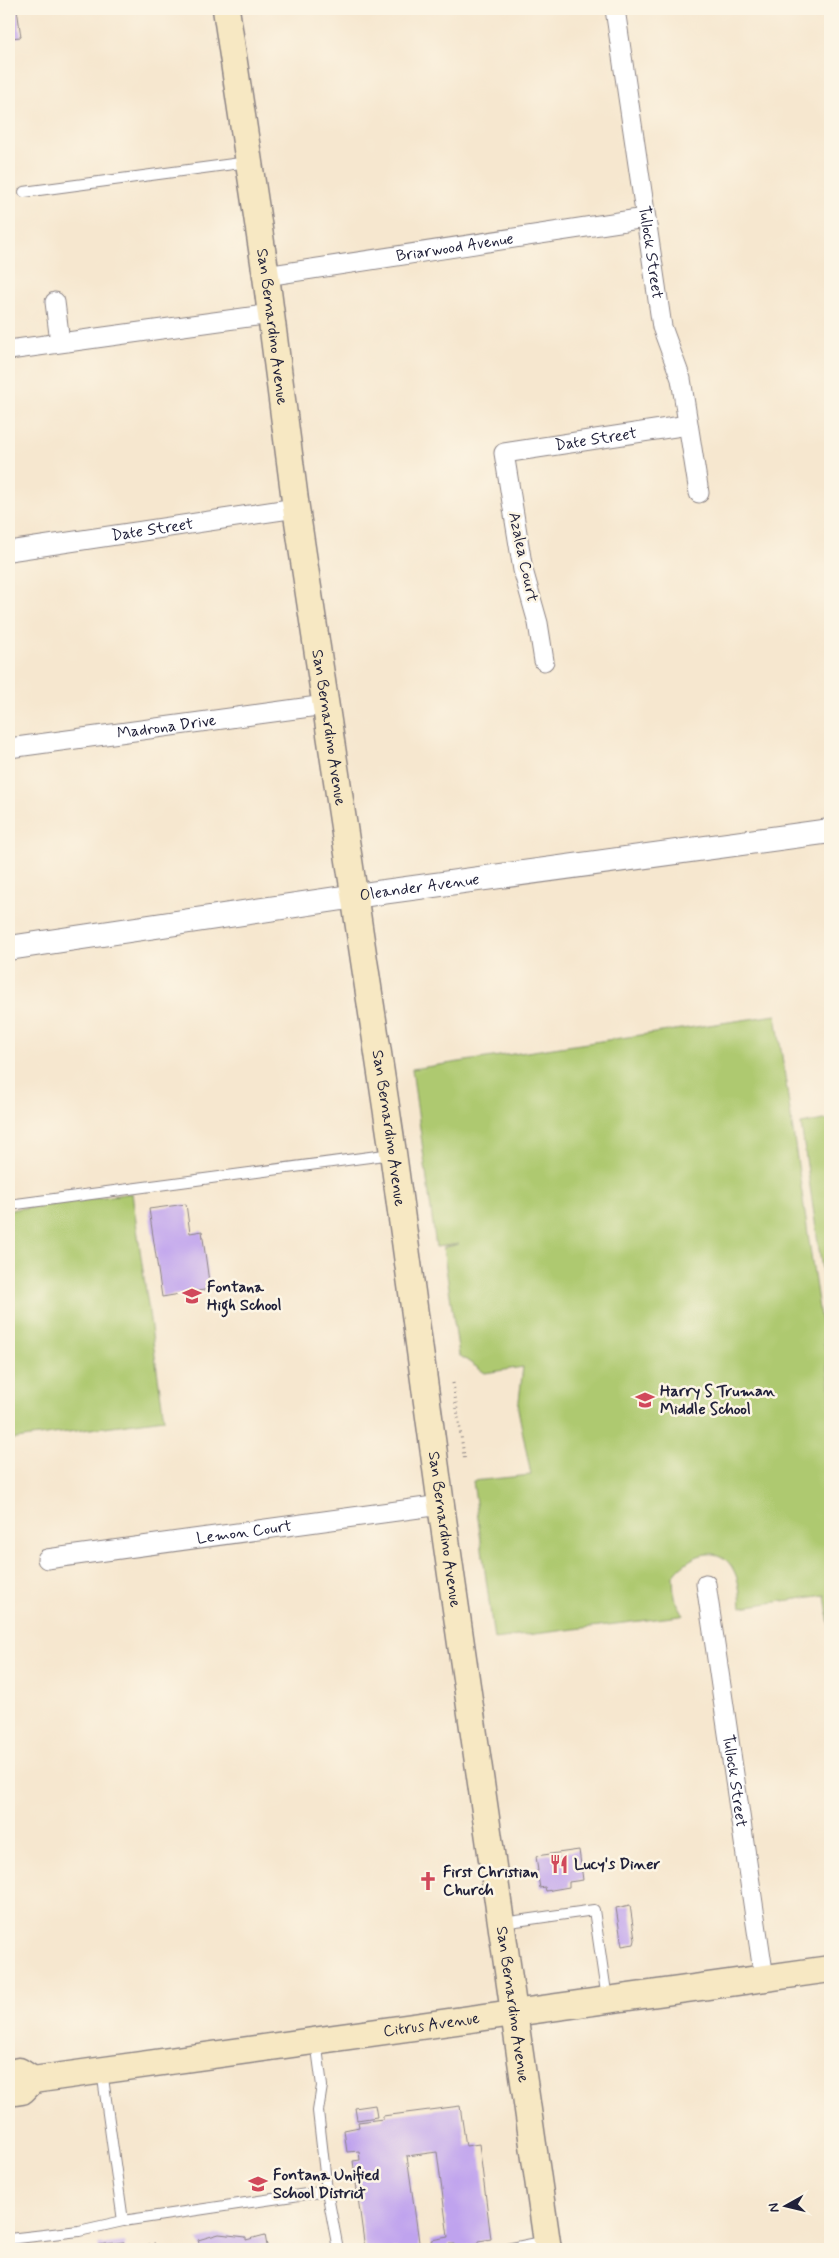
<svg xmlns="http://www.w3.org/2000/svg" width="839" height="2258" viewBox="0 0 839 2258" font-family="Mynerve,sans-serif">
<rect width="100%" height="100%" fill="#fcf5e5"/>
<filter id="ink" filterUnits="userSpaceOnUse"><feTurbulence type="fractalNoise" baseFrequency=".02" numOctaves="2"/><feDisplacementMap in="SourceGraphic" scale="10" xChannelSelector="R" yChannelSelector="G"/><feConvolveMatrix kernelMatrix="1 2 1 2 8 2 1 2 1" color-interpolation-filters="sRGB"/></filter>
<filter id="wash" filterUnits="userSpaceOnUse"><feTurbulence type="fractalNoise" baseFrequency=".0096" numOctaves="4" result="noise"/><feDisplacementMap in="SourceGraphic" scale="20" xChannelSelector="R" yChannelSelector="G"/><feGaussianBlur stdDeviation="1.12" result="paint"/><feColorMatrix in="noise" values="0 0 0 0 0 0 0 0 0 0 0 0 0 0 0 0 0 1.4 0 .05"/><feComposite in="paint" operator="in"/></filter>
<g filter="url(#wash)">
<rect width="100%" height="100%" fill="#f6e7cf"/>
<g fill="#aec96f" stroke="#687655">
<path d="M776,1015L830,1384V1632L825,1595L741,1607C740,1596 740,1584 735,1573C721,1541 689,1554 673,1576L674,1597L684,1615L680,1616L494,1639L473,1481L531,1475L518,1409L523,1367L485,1373L459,1355L443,1248L459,1244L436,1247L412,1069Z"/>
<polygon points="830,1119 830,1326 801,1124"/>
<polygon points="132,1193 164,1419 9,1440 9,1210"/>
</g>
<g id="blocks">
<g fill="#bfa3ee">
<polygon points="9,9 17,9 21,37 9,38"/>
<polygon points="186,1204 190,1233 202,1231 210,1289 162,1297 149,1209"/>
<polygon points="579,1850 583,1880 569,1882 569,1887 546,1891 545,1887 540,1888 538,1877 535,1877 534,1872 538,1871 536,1856"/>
<polygon points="630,1905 635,1940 634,1944 622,1946 616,1908"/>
<polygon points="375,2105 377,2117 357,2120 355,2108"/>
<polygon points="460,2106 466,2146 479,2144 491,2239 479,2241 479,2244 455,2247 455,2244 449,2244 450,2249 433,2249 431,2240 448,2237 437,2152 407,2156 420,2249 365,2249 353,2161 360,2160 359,2151 347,2152 344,2130 359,2127 358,2122 383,2119 383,2116"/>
<polygon points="219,2234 246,2237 246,2240 265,2235 267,2246 254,2249 202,2249 198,2240"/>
<polygon points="124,2242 125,2249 99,2249 98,2245"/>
</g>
</g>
</g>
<g filter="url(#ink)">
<use href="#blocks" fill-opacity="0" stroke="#8c8485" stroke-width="1"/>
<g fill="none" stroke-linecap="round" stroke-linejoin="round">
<g stroke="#8c8485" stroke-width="12">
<g id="service">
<polyline points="24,192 248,162"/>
<polyline points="9,1205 392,1154"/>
<polyline points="502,1923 594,1910 607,1999"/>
<polyline points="316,2041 322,2086 318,2111 327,2191 338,2249"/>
<polyline points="102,2071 123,2221"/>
<polyline points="9,2239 79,2231 123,2221 327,2191"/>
<polyline points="507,2249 547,2241"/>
</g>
</g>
<g stroke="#8c8485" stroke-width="21">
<g id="minor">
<path id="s1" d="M615,9L662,327L681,379L699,493"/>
<path id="s2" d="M266,276L645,218"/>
<polyline points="55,302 60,342"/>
<polyline points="9,350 271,314"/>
<path id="s3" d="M9,551L296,508"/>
<path id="s4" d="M544,661L538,623L523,570L504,453L688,425"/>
<path id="s5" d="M9,748L325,705"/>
<path id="s6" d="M47,1559L441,1505"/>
<path id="s7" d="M706,1584L764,1978"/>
</g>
</g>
<g stroke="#8c8485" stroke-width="26">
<g id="tertiary">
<path id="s8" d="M9,948L383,892L830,831"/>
</g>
</g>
<g stroke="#8c8485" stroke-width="29">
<g id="secondary">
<path id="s9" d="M226,9L266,276L296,508L393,1153L441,1505L548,2249"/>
<polyline points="9,2073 19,2071 33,2080"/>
<path id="s10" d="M9,2093L22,2091L33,2080L830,1969"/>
</g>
</g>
<g stroke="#8c8485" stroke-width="3" stroke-dasharray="1 4" stroke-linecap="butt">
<polyline points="453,1383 465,1462"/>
<polyline points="149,2245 158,2243"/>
</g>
<use href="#service" stroke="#fff" stroke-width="10"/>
<use href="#minor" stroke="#fff" stroke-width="19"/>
<use href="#tertiary" stroke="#fff" stroke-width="24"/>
<use href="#secondary" stroke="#f7e8c3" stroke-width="26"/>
</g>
</g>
<defs>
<g id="school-bare" transform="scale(1.5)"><path d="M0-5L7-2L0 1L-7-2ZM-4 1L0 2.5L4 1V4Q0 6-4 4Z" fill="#d1495b" stroke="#fcf5e5" stroke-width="2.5" paint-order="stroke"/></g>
<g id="restaurant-bare" transform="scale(1.5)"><path d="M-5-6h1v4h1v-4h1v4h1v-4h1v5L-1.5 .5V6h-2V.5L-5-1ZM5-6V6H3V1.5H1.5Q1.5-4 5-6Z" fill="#d1495b" stroke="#fcf5e5" stroke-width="2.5" paint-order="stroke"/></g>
<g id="church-bare" transform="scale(1.5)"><path d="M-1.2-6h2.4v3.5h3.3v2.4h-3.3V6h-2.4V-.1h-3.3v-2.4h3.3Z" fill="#d1495b" stroke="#fcf5e5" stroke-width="2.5" paint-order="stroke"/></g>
</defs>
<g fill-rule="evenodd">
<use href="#school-bare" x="192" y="1296"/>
<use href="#school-bare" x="645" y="1400"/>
<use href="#restaurant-bare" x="559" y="1864"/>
<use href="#church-bare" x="428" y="1881"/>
<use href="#school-bare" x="258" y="2184"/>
</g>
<g text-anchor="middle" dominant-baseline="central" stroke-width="5" stroke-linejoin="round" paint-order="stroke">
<g font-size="16" fill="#22223b" stroke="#fcf5e5">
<text stroke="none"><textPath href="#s2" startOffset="191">Briarwood Avenue</textPath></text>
<text stroke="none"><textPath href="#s1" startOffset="246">Tullock Street</textPath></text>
<text stroke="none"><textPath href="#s9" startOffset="321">San Bernardino Avenue</textPath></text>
<text stroke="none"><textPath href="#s4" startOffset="305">Date Street</textPath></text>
<text stroke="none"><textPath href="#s3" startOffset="145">Date Street</textPath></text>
<text transform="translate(523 557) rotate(78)">Azalea Court</text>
<text stroke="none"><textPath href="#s5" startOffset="159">Madrona Drive</textPath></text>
<text stroke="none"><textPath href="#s9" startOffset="726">San Bernardino Avenue</textPath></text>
<text stroke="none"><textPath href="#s8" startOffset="415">Oleander Avenue</textPath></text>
<text stroke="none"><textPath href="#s9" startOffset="1131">San Bernardino Avenue</textPath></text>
<text stroke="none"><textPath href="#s9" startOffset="1536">San Bernardino Avenue</textPath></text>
<text stroke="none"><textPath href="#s6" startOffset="199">Lemon Court</textPath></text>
<text stroke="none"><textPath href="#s7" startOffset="199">Tullock Street</textPath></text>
<text stroke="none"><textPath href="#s9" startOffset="2016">San Bernardino Avenue</textPath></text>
<text stroke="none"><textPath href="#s10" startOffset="431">Citrus Avenue</textPath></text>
</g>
<g font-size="16" font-weight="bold" fill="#22223b" stroke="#fcf5e5" text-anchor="start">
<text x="207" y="1287">Fontana<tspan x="207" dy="18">High School</tspan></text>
<text x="660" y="1391">Harry S Truman<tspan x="660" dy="18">Middle School</tspan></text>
<text x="574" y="1864">Lucy's Diner</text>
<text x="443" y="1872">First Christian<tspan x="443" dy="18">Church</tspan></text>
<text x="273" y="2175">Fontana Unified<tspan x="273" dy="18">School District</tspan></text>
</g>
</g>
<rect width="839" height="2258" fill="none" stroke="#fcf5e5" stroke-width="30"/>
<g transform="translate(786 2206) rotate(262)" stroke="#fcf5e5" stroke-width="4" paint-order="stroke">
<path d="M0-4L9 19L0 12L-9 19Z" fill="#22223b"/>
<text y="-8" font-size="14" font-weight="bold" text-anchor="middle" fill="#22223b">N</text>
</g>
</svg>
